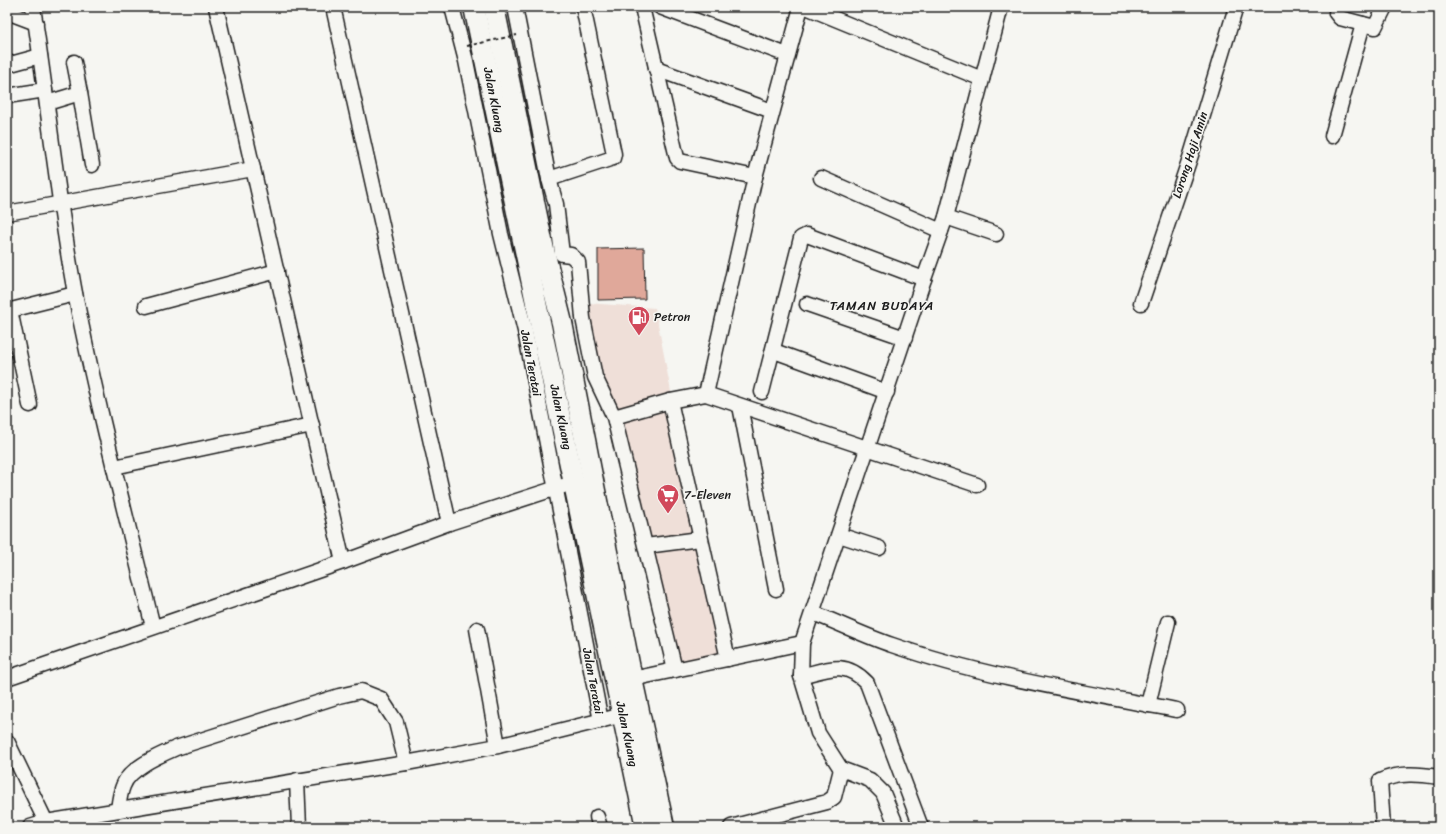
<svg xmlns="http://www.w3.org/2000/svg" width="1446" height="834" viewBox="0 0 1446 834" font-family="Sriracha,sans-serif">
<rect width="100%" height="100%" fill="#f6f6f2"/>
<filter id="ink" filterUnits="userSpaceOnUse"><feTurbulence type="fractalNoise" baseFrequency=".025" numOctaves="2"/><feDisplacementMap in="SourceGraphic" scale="8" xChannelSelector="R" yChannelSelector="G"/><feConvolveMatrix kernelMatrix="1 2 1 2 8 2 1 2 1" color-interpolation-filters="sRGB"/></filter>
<g filter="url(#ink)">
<polygon fill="#efdfd8" points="587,303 655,308 672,397 731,662 671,675 610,417"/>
<polygon fill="#e0a89a" stroke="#1c1c1c" points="644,248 645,299 598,300 598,249"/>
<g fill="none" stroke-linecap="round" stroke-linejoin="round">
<g stroke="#1c1c1c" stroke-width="17">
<g id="minor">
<path d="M33,7C48,102 57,198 75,293C97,405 126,516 153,627"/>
<polyline points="216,7 343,562"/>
<polyline points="333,7 449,523"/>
<polyline points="452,7 466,61 501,234 525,331 601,721"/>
<polyline points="515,7 549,179 556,204 562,254 571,255 578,262 583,318 595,377 614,417 675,670"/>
<polyline points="642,7 677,158 680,161 755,177"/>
<polyline points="660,7 787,55"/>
<polyline points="806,7 982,79"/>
<polyline points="7,12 36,23"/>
<polyline points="1363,24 1375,27 1385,7"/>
<polyline points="7,65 40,56"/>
<polyline points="656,69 772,111"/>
<polyline points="80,93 92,165"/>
<polyline points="7,96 45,90"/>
<polyline points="47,103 80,93 74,62"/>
<polyline points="1332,136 1363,24 1340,18 1336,13 1338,7"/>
<polyline points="821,178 941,231"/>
<polyline points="549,179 613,158 614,154 583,7"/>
<polyline points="7,213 253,169"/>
<polyline points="946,217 996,234"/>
<polyline points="1141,303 1191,155 1236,7"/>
<polyline points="807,304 905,338"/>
<polyline points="146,306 277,271"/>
<polyline points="10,310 30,405"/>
<polyline points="7,311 75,294"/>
<polyline points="774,351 887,392"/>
<polyline points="762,392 801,238 807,235 924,279"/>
<polyline points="706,394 755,177 801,7"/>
<polyline points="670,401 728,659"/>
<polyline points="740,406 776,589"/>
<polyline points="614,417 670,401 706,394 977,485"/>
<polyline points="114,467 312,425"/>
<polyline points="839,535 879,548"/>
<polyline points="646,546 700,539"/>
<path d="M813,613C839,623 865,636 892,645C984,677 1082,692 1177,710"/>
<polyline points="477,629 498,746"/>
<path d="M801,676C828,669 845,660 867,683L921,827"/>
<polyline points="7,678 343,562 449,523 563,486"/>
<polyline points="632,679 802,643"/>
<polyline points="1148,705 1168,622"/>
<polyline points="7,741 46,822"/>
<polyline points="297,780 299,827"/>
<path d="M118,810C119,802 120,793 123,786C129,768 160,755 176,748L339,696L361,691L381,699L396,722L406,763"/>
<polyline points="597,817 600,827"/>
<polyline points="30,827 46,822 406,763 498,746 623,715"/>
<polyline points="731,827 827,802 834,797 841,769"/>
<polyline points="897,827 883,793 870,780 841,769 818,733 801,676 802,643 924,279 946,217 1001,7"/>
<path d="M1383,827L1380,781C1399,772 1419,774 1439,777"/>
</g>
</g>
<g stroke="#1c1c1c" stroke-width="23">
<g id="highway">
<polyline points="474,7 646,827"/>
<polyline points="494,7 545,255 562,323 632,679 664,827"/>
</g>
</g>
<use href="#minor" stroke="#f6f6f2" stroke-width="14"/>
<use href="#highway" stroke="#f6f6f2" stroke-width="20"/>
<polyline stroke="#1c1c1c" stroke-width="2" stroke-dasharray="4 3" stroke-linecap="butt" points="467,46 517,35"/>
</g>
</g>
<defs>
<g id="fuel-pin" transform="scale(1.15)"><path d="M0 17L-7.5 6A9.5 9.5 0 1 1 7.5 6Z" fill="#d1495b" stroke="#f6f6f2"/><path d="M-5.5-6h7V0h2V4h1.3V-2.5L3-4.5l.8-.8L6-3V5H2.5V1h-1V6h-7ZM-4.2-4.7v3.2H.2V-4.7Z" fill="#fff"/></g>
<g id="supermarket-pin" transform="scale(1.15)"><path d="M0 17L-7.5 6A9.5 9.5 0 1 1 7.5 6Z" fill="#d1495b" stroke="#f6f6f2"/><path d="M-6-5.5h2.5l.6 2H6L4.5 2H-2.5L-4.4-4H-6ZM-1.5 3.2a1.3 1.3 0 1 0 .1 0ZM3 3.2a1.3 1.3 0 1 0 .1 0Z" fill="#fff"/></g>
</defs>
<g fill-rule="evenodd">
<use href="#fuel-pin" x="639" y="317"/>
<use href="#supermarket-pin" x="668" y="495"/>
</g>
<g text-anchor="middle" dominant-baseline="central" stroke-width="3" stroke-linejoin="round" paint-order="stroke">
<g font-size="12" fill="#1c1c1c" stroke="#f6f6f2">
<text transform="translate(494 100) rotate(79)">Jalan Kluang</text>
<text transform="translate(1190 155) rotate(-72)">Lorong Haji Amin</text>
<text transform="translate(531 363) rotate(79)">Jalan Teratai</text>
<text transform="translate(561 417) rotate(78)">Jalan Kluang</text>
<text transform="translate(593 681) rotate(79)">Jalan Teratai</text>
<text transform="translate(627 734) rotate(78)">Jalan Kluang</text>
</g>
<g font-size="12" fill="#1c1c1c" stroke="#f6f6f2" text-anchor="start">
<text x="654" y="317">Petron</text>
<text x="684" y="495">7-Eleven</text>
</g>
<g font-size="13" letter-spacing="1" fill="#1c1c1c" stroke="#f6f6f2">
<text x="882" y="305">TAMAN BUDAYA</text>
</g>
</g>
<rect width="1446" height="834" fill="none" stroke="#f6f6f2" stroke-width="24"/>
<rect x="12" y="12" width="1422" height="810" fill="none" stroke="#1c1c1c" stroke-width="1.5" filter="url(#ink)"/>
</svg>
